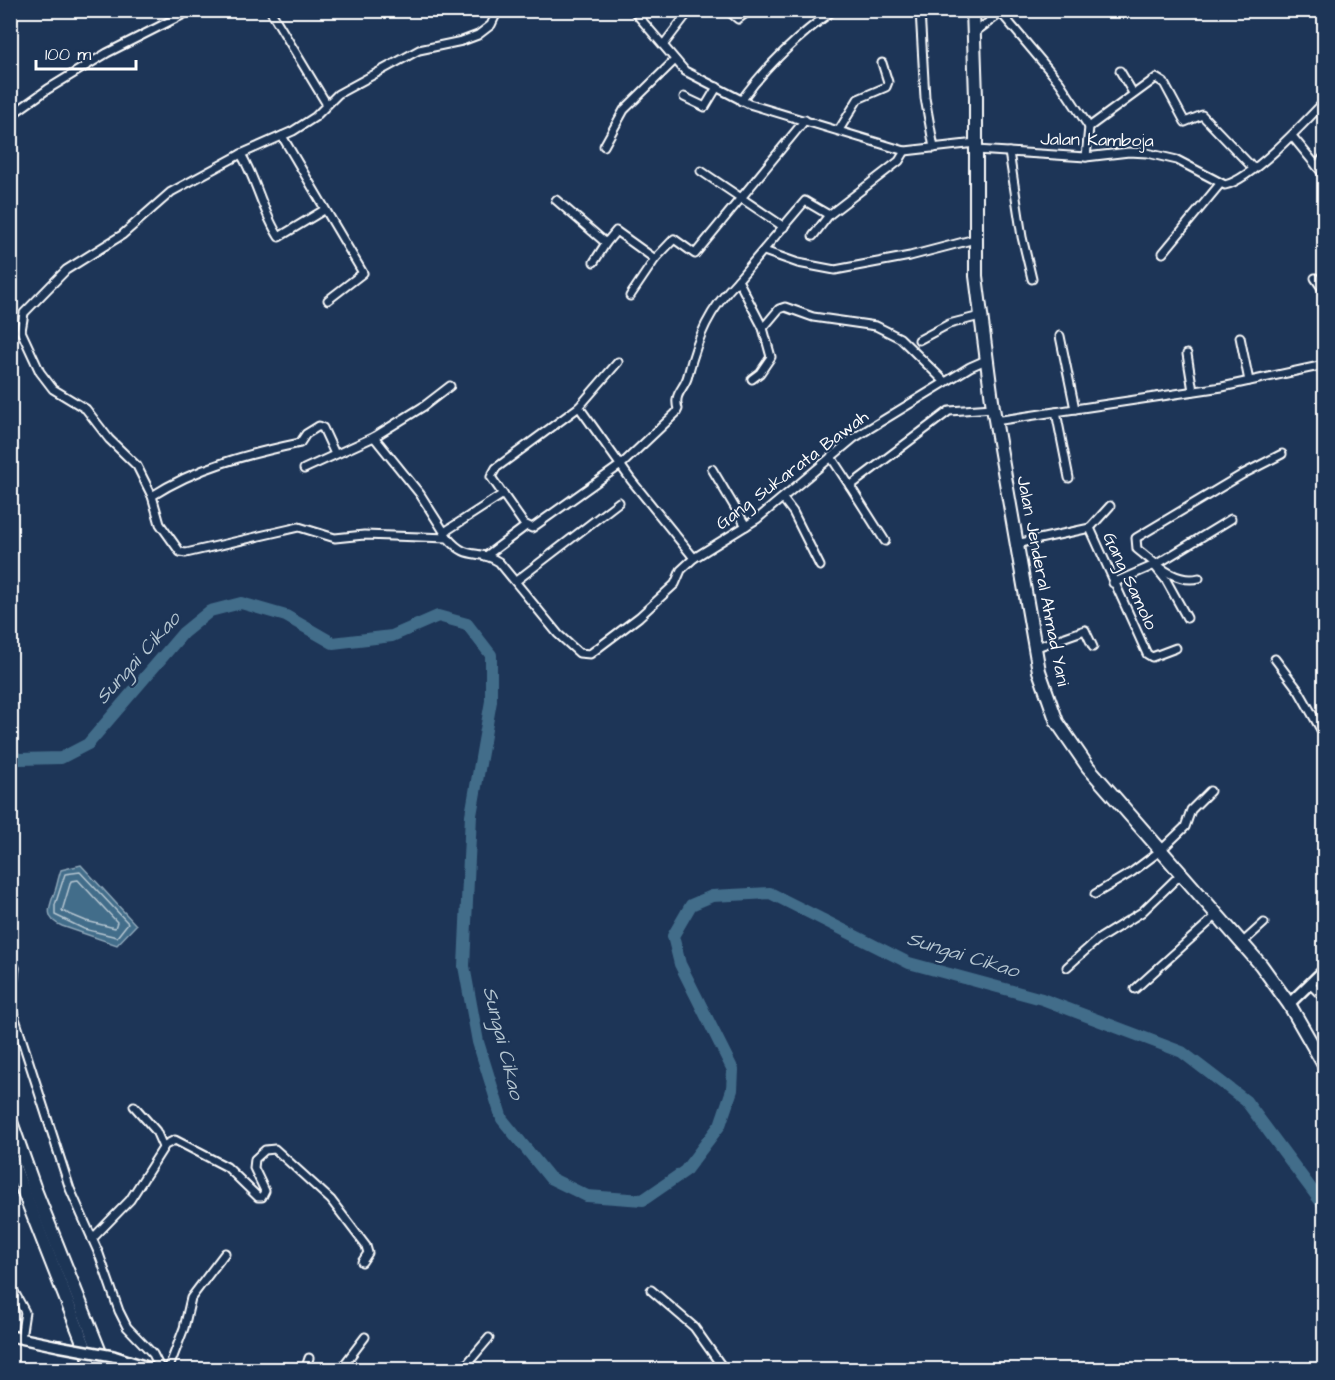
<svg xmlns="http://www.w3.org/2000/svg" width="1335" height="1380" viewBox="0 0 1335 1380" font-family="'Architects Daughter',sans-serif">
<rect width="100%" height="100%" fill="#1d3557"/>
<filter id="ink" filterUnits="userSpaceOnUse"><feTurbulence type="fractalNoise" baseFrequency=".0167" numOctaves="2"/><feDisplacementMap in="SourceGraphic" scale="12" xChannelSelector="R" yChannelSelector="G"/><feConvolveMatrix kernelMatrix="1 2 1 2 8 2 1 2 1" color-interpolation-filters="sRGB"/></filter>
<g filter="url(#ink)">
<path fill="#436d8a" stroke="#8ea7b9" stroke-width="1.5" d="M81,865L136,925L117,945L62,926C45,919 48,909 54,894C57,887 58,878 61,870Z"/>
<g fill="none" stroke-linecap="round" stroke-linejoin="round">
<g stroke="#b4c5d0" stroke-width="1.5">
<polygon points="80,872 128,923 117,937 84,929 55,915 55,905 65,874"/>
<polygon points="78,880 117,922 115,928 86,921 62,911 71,881"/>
</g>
<polyline stroke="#436d8a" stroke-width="12" points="10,755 19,759 61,758 88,744 183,633 210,611 241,603 286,616 333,643 392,636 438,616 467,624 491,655 491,701 471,815 464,966 478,1042 502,1119 550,1178 587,1196 643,1200 685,1171 720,1125 732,1090 733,1070 680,964 673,936 691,905 712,896 770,893 909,963 1042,999 1182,1052 1246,1101 1324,1206"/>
<g stroke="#fff" stroke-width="11">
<g id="street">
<polyline points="270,10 326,103"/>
<path d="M498,10L491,25L478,35L462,41L419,50L338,94L315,117L293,131L241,154L171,192L122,235L66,270L24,313L21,331L40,372L53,389L86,409L109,439L137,466L152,496L160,524L180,552L186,553L299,527L335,538L364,535L448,538C468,562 478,548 499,562L558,634L579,653L590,654L639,617L675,584L681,570L694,558L757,519L854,438L970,367L988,359"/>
<polyline points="633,10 685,71 749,104 905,151 976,143"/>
<polyline points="727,10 738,19 750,10"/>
<polyline points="920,10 925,98 934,148"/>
<polyline points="1002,14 1060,83 1089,127"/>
<polyline points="975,32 1005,10"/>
<polyline points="664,44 690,10"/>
<polyline points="1120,71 1133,93"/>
<polyline points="684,97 705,107 717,87"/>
<path d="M741,101C765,67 800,34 834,10"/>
<polyline points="10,116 48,89 107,53 192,10"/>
<polyline points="839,130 858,99 886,87 888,82 882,63"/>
<polyline points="282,136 363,273 328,300"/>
<polyline points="1292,136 1324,175"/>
<polyline points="604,146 624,110 675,60"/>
<path d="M976,150L1086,157L1129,152L1147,153L1177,160L1225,185C1252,179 1304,123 1324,102"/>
<polyline points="1009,152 1022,237 1032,279"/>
<path d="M241,154C257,181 262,211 279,237L324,210"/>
<polyline points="1086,157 1089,127 1156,78 1164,83 1185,122 1202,115 1253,168"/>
<polyline points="1317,166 1324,157"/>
<polyline points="701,171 784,227"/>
<polyline points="556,200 606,243 616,231 655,259 674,239 695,254 805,120"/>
<polyline points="813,236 829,215"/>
<polyline points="764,251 798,263 835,270 910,256 975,239"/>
<polyline points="1163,253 1220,184"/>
<polyline points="594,262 606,243"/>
<polyline points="1315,278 1324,291"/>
<polyline points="630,296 655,259"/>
<polyline points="763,328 779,309 785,307 813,317 876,326 900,338 945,382"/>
<polyline points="1060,336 1075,409"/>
<polyline points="1240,337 1249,381"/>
<polyline points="919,340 949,324 980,316"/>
<polyline points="1187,354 1193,391"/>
<polyline points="752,379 760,373 771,357 763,328 738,280 805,201 829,215 899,161 905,151"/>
<polyline points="579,407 618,362"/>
<polyline points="1056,412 1069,478"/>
<polyline points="995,421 1222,387 1324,365"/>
<polyline points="374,437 420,494 448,538"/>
<polyline points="831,457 850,486 949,411 993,408"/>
<polyline points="304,469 374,437 424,406 450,386"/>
<polyline points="712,469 746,526"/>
<polyline points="850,486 885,541"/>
<path d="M152,496C197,467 248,454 300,443L306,434L319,426L323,428L335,454"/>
<polyline points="783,499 793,512 820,566"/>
<polyline points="1090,528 1110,506"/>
<polyline points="446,531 503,494"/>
<polyline points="1016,544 1090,528 1147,654 1152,657 1176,648"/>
<polyline points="486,556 526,526"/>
<path d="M694,558L631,480L579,407L496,468L491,477L524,524L532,528L622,464L676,413L678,409C673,393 685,389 688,375C698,336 709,310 738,280"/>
<polyline points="1154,565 1166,580 1187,618"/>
<path d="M1199,578C1175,584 1155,563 1137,549L1136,538L1243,474L1282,454"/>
<polyline points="516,581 619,502"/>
<polyline points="1113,583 1157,564 1231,519"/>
<polyline points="1034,648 1085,630 1093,647"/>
<polyline points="1275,659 1299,691 1324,735"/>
<polyline points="1095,894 1132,872 1160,851 1185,827 1191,810 1210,791"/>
<polyline points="1242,943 1264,923"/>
<polyline points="10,958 15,968 11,1006 70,1189 99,1254 119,1311 127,1327 153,1354 161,1370"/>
<polyline points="1067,967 1097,940 1142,912 1181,874"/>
<polyline points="1310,984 1324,998"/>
<polyline points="1135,989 1217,915"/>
<polyline points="134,1106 156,1131 163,1147"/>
<polyline points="92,1239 130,1200 165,1145 175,1140 227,1167 258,1197 262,1197 265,1191 254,1168 255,1159 265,1150 275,1149 331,1200 366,1246 368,1253 362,1262"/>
<polyline points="10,1284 25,1312 21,1338"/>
<polyline points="651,1290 694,1327 723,1368 720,1370"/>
<polyline points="168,1370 184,1328 191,1298 225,1253"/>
<polyline points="305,1370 309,1358"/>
<polyline points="340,1370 365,1337"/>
<polyline points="462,1370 489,1338"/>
</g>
</g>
<g stroke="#fff" stroke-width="14">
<g id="secondary">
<polyline points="1289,1004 1324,970"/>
<polyline points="10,1336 58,1346"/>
<polyline points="113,1356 156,1370"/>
</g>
</g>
<g stroke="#fff" stroke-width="16">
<g id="highway">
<polyline points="973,10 976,97 976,276 993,408 1039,671 1057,722 1088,767 1261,965 1289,1004 1324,1065"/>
<polyline points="10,1119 34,1187 107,1370"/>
<polyline points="10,1157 94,1370"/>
</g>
</g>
<use href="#street" stroke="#1d3557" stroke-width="7"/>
<use href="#secondary" stroke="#1d3557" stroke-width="9"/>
<use href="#highway" stroke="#1d3557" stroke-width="12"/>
<g stroke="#fff" stroke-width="14" stroke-linecap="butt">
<polyline id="secondary-bridge" points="58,1346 113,1356"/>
</g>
<use href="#secondary-bridge" stroke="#1d3557" stroke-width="9"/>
</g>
</g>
<g text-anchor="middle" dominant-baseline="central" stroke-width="4.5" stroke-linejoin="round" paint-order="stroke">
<g font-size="18" fill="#fff" stroke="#1d3557">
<text transform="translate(1097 140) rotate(1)">Jalan Kamboja</text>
<text transform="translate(792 470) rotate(-37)">Gang Sukarata Bawah</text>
<text transform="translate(1043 581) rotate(79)">Jalan Jenderal Ahmad Yani</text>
<text transform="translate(1130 581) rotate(65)">Gang Samolo</text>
</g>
<g font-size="20" font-style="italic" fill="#b4c5d0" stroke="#1d3557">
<text transform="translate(138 658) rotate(-48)">Sungai Cikao</text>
<text transform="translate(963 955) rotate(17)">Sungai Cikao</text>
<text transform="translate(503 1043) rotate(76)">Sungai Cikao</text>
</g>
</g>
<rect width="1335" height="1380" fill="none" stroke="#1d3557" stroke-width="36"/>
<rect x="18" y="18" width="1299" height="1344" fill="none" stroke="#fff" stroke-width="2" filter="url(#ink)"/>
<path d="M36 60v9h100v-9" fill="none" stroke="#ffffff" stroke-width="3"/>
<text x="45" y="60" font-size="18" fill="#ffffff" stroke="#1d3557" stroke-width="4.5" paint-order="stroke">100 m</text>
</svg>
